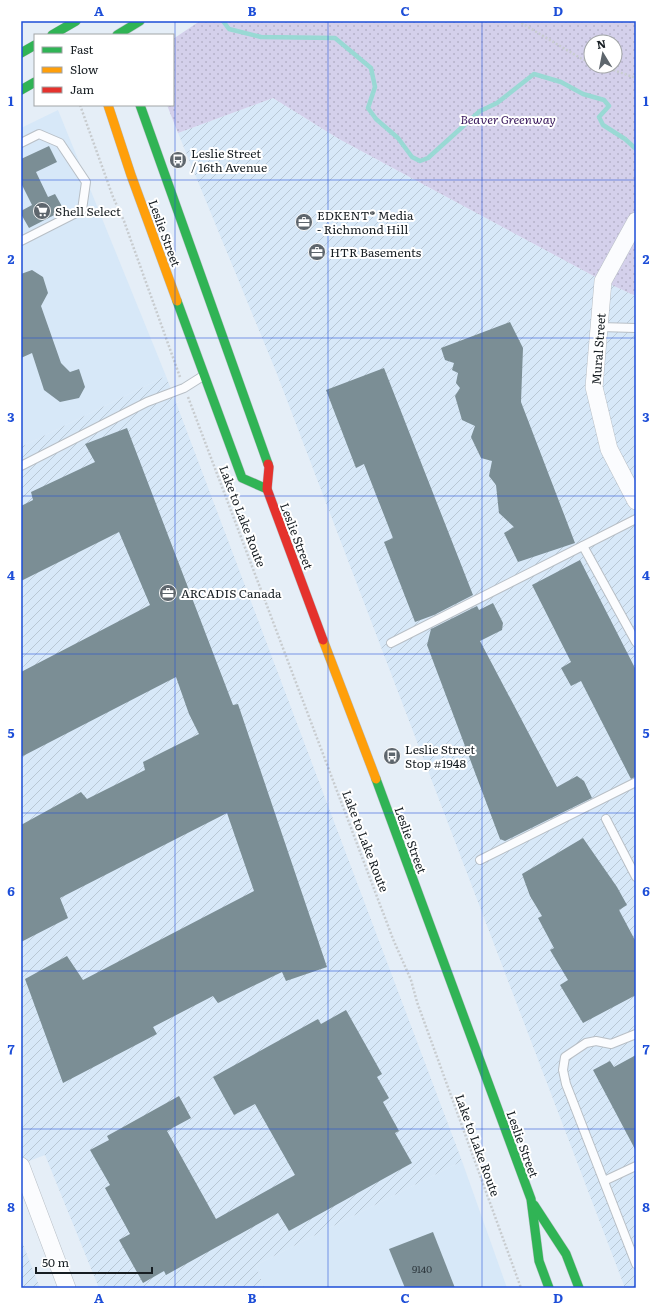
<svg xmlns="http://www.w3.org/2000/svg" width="657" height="1309" viewBox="0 0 657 1309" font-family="Literata,serif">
<defs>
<pattern id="industrial-furrows" width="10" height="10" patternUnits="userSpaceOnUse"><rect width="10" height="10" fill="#d7e8f8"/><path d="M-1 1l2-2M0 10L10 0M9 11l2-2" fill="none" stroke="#b8c7d4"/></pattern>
<pattern id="grass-dots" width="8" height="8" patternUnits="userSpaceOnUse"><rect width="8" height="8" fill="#d4d0eb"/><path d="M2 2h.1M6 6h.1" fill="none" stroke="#b5b2c9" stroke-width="1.8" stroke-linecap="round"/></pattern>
</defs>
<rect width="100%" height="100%" fill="#e5eef7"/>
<g fill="#d7e8f8">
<polygon points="58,110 166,376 23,446 21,440 21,128"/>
<polygon points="462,1161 507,1288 264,1288 256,1265"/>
</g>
<g fill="url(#industrial-furrows)">
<polygon points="273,98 339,139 603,281 636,296 636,1288 625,1288 277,374 178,133"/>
<polygon points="166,376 462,1161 256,1265 264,1288 99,1288 45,1155 21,1164 21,440 23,446"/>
<polygon points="21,1239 40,1288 21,1288"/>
</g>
<path fill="url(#grass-dots)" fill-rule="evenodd" d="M200,21H636V296L603,281L339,139L273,98L178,133L167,105H173V39ZM591,42H615V66H591Z"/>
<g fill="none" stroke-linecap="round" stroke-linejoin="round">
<polyline stroke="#99d9d4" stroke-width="4.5" points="223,21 229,29 261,37 335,38 371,68 375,87 368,108 376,119 398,138 412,157 420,161 428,158 480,111 497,103 534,74 561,82 583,94 604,100 609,106 599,117 603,125 625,139 636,149"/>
</g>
<g fill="#7b8e95">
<polygon points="49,146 57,162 36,172 48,197 55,194 64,210 29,228 21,214 21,211 32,205 21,183 21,159"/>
<polygon points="32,270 43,277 48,293 41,306 61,363 70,372 79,369 85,387 79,398 60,402 44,390 32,353 21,358 21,274"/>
<polygon points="510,322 523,348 521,402 575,543 518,562 504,533 514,527 499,513 496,485 489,476 492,461 481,458 471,437 475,426 462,420 455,396 460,388 456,383 458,373 452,370 454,363 445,360 441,348"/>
<polygon points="384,368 473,595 434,615 415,622 384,542 393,538 364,464 356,468 326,390"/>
<polygon points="127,428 233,705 238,704 327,967 286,981 282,972 218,1003 213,996 153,1027 157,1034 63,1083 25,979 67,956 83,980 254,891 227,813 60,898 68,918 21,942 21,825 81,792 87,799 145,770 143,762 199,734 189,714 176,677 21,757 21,672 150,605 119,532 21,581 21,506 33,500 31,492 95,462 85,444"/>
<polygon points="580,560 636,670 636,777 631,779 581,681 571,686 561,668 571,662 532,585"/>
<polygon points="493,603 503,623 502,630 480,641 557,787 577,776 584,781 592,798 505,841 500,839 427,645 431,629 477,606 479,610"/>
<polygon points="583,838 617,887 627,905 619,910 636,942 636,995 583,1023 560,985 568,980 550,950 554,948 538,918 542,916 530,896 522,874"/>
<polygon points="346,1010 382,1074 377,1077 389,1098 383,1102 399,1131 395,1133 412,1163 289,1231 278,1213 166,1275 164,1271 143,1283 119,1240 130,1234 105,1188 110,1185 90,1150 109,1140 107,1136 179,1096 191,1118 167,1131 216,1219 295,1175 255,1104 234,1115 213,1077 318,1019 321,1024"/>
<polygon points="636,1055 636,1151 593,1070 610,1061 614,1067"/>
<polygon points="433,1232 455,1288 405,1288 389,1249"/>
</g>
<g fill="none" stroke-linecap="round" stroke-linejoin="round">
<g stroke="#b8bfc6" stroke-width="10">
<g id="lane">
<polyline points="21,143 39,134 60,143 86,182 82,210 21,241"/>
<polyline points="599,327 636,328"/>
<polyline points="21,466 147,402 184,388 203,376"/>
<polyline points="583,546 636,642"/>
<polyline points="391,643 636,519"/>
<polyline points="606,819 636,877"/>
<polyline points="480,860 636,782"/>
<polyline points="636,1034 611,1044 596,1041 586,1043 565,1057 563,1070 566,1084 636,1264"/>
<polyline points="604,1181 636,1166"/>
</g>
</g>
<g stroke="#b8bfc6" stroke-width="18">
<g id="street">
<polyline points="636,221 603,281 594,387 609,449 636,501"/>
<polyline points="21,1166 67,1288"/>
</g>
</g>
<g stroke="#b8bfc6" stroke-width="10">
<g id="fast">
<polyline points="52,35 76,21"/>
<polyline points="117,35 140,21"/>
<polyline points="21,53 35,45"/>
<polyline points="21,90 35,82"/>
<polyline points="140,105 268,464"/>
<polyline points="177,301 242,478 267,489"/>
<polyline points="376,779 531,1199 539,1261 549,1288"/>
<polyline points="534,1205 566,1254 579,1288"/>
</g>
</g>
<g stroke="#b8bfc6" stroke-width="10">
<g id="slow">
<polyline points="108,105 131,175 177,301"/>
<polyline points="323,640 376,779"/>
</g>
</g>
<g stroke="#b8bfc6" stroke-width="10">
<polyline id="jam" points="268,464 269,467 267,489 323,640"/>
</g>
<g stroke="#c8cccf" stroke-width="2.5" stroke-dasharray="2 2" stroke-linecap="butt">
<polyline points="518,21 582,59 591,62"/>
<polyline points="602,66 636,78"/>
<polyline points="80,105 113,197 124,221 180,377"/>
<polyline points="188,397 393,939 411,980 417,1002 521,1288"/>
</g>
<use href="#lane" stroke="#fbfcfe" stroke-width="8"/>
<use href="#street" stroke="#fbfcfe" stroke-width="17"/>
<use href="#fast" stroke="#30b455" stroke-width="9"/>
<use href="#slow" stroke="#ff9f0a" stroke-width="9"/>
<use href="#jam" stroke="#e5322d" stroke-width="9"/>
</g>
<path fill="none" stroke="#1d4ed8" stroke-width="1" stroke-opacity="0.55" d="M175,21V1288M328,21V1288M482,21V1288M21,180H636M21,338H636M21,496H636M21,654H636M21,813H636M21,971H636M21,1129H636"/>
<defs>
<g id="bus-disc" transform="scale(0.9)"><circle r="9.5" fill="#5e666d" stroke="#fff"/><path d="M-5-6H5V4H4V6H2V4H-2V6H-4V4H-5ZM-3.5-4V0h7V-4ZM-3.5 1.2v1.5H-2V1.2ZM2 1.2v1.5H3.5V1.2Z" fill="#fff"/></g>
<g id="supermarket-disc" transform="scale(0.9)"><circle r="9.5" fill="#5e666d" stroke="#fff"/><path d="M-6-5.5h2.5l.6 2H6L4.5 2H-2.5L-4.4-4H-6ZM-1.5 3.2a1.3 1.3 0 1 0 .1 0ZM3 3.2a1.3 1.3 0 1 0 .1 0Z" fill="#fff"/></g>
<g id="office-disc" transform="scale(0.9)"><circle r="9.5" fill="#5e666d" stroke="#fff"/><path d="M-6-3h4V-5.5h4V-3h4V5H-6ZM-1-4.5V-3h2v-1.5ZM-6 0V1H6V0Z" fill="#fff"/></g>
</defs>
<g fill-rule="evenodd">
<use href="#bus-disc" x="178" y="160"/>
<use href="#supermarket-disc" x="42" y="211"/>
<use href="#office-disc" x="304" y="222"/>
<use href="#office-disc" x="317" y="252"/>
<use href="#office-disc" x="168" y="593"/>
<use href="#bus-disc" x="392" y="756"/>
</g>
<g text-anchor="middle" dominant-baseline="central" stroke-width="4" stroke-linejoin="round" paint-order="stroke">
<g font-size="10" fill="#2f393f">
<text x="422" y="1268">9140</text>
</g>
<g font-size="12" font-style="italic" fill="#38175c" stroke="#fff">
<text x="508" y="119">Beaver Greenway</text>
</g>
<g font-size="12" fill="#161d22" stroke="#fff" text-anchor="start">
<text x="191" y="153">Leslie Street<tspan x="191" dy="14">/ 16th Avenue</tspan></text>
<text x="55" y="211">Shell Select</text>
<text x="317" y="215">EDKENT® Media<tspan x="317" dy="14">- Richmond Hill</tspan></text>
<text x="330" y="252">HTR Basements</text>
<text x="181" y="593">ARCADIS Canada</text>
<text x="405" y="749">Leslie Street<tspan x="405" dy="14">Stop #1948</tspan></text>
</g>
<g font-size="12" fill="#161d22" stroke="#fff">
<text transform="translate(165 233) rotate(70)">Leslie Street</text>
<text transform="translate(598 349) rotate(-86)">Mural Street</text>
<text transform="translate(243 516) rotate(69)">Lake to Lake Route</text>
<text transform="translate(297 536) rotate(69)">Leslie Street</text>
<text transform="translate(411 840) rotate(70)">Leslie Street</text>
<text transform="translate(366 841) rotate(69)">Lake to Lake Route</text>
<text transform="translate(523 1144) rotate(70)">Leslie Street</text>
<text transform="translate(478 1145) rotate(70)">Lake to Lake Route</text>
</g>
</g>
<rect width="657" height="1309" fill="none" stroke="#ffffff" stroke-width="44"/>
<rect x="34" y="34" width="140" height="72" fill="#ffffff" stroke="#a2a5a7"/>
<rect x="42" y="47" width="20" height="6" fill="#30b455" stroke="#a2a5a7"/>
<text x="70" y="54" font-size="12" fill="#161d22">Fast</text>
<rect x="42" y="67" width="20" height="6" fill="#ff9f0a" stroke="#a2a5a7"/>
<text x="70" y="74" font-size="12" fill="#161d22">Slow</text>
<rect x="42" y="87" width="20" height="6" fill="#e5322d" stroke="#a2a5a7"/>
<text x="70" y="94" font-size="12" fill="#161d22">Jam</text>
<g transform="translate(603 54) rotate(350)"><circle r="19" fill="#ffffff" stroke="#a2a5a7"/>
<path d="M0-3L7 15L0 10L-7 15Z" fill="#5e666d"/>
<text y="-6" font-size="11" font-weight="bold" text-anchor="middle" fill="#161d22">N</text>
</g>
<path d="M36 1267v6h116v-6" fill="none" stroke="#161d22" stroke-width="2"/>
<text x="42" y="1267" font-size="12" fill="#161d22" stroke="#ffffff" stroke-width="3" paint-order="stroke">50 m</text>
<rect x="22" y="22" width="613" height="1265" fill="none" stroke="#1d4ed8" stroke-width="1.5"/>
<g font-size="13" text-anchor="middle" font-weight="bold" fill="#1d4ed8">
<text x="99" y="16">A</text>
<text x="252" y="16">B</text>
<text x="405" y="16">C</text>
<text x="558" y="16">D</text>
<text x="11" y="106">1</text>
<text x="646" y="106">1</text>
<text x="11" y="264">2</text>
<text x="646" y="264">2</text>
<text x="11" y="422">3</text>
<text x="646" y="422">3</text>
<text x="11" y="580">4</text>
<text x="646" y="580">4</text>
<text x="11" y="738">5</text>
<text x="646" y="738">5</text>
<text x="11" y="896">6</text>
<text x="646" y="896">6</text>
<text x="11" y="1054">7</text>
<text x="646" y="1054">7</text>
<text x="11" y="1212">8</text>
<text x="646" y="1212">8</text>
<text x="99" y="1303">A</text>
<text x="252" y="1303">B</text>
<text x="405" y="1303">C</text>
<text x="558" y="1303">D</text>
</g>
</svg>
